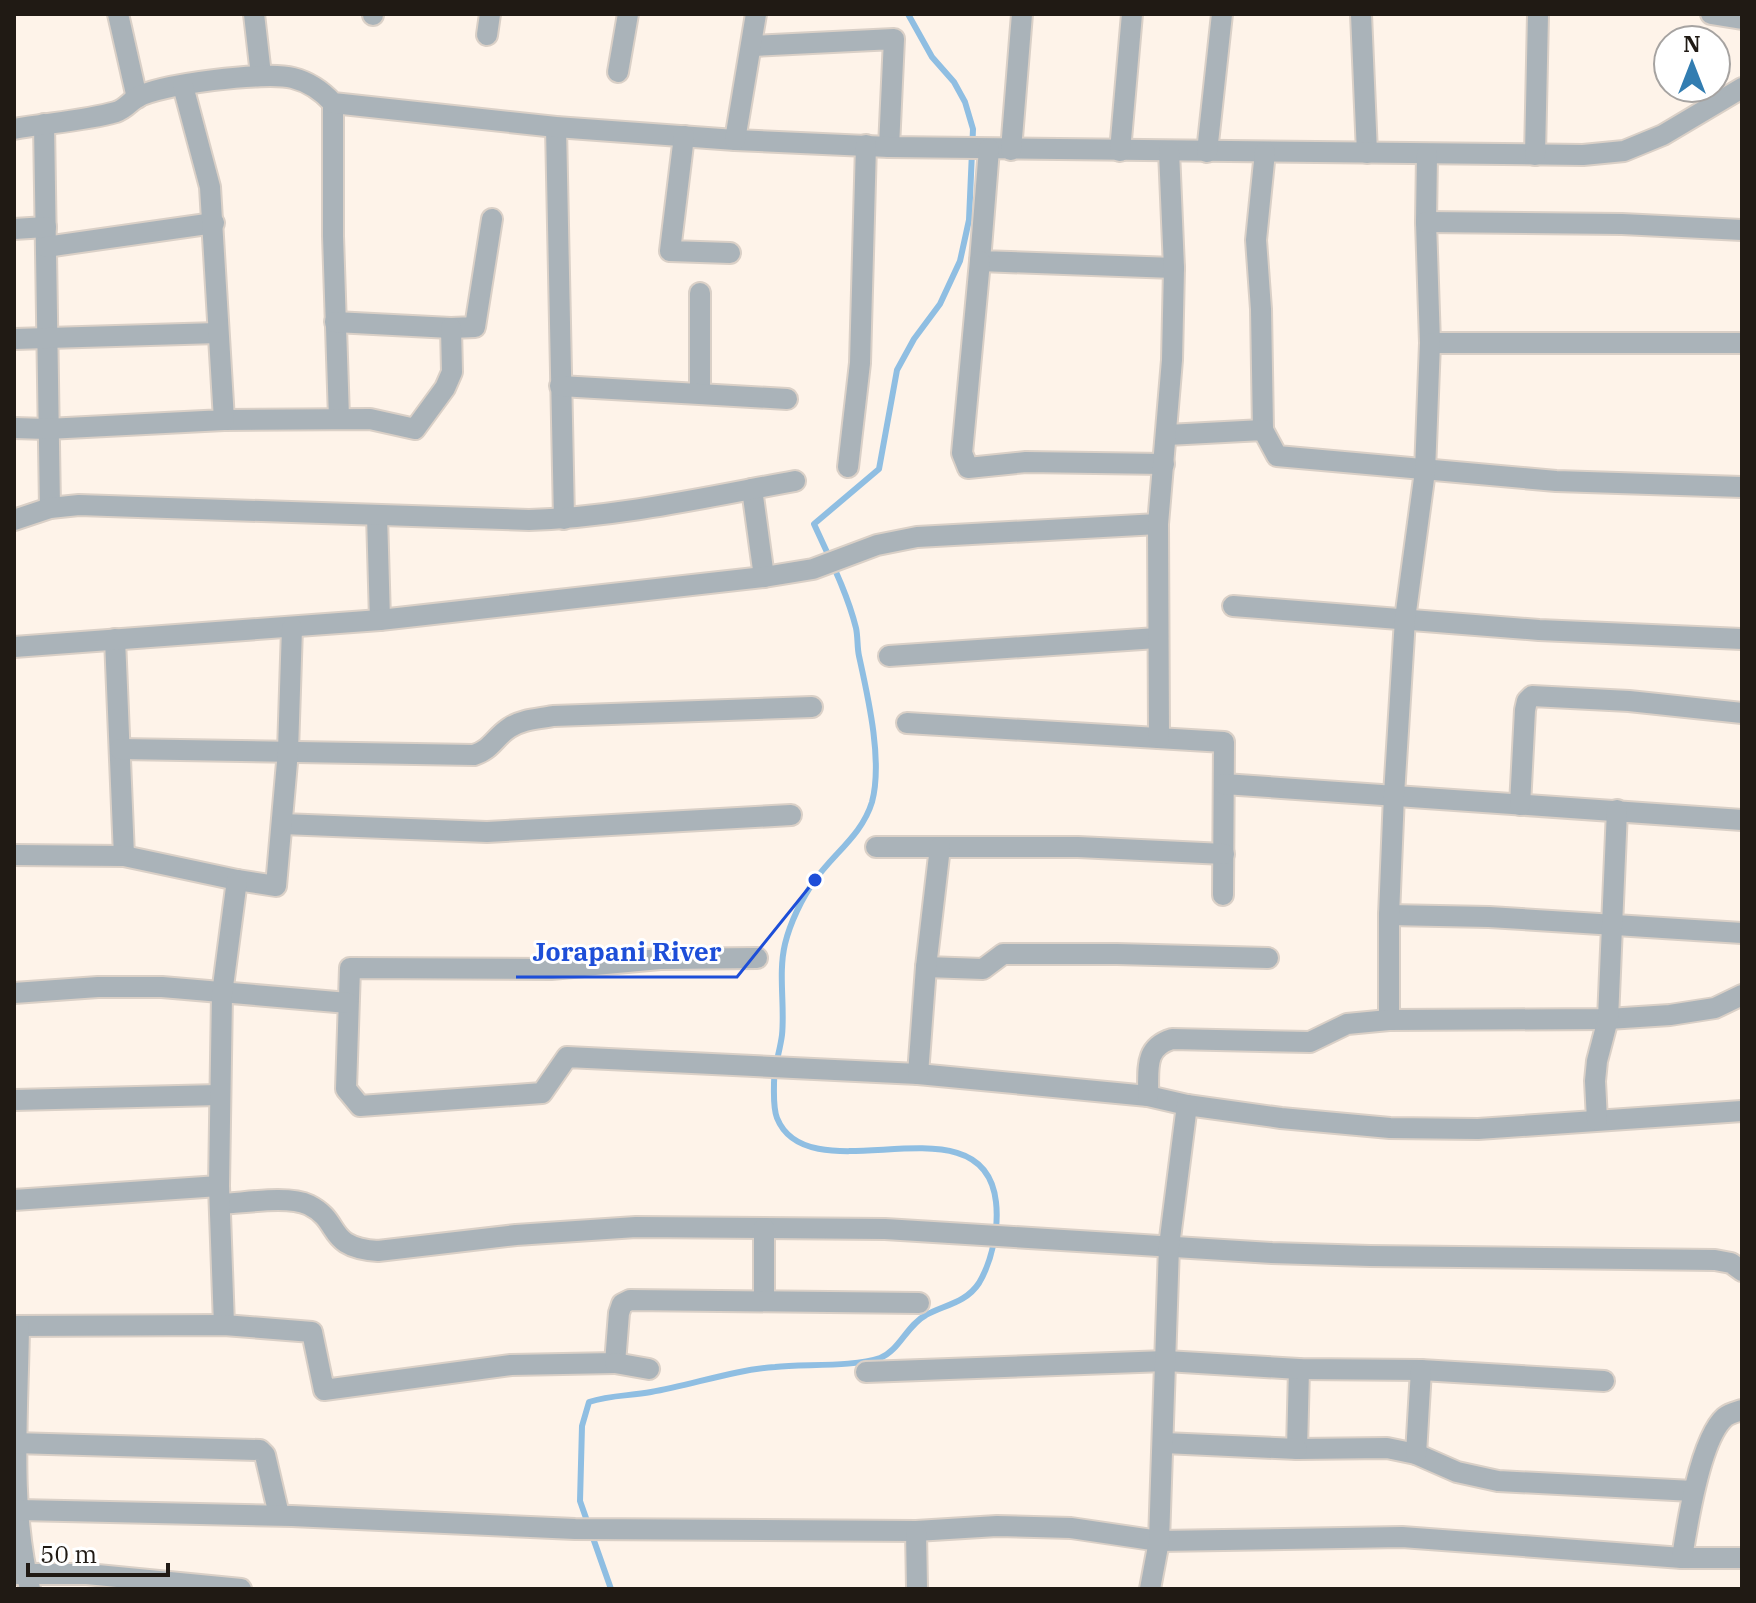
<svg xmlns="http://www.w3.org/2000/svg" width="1756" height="1603" viewBox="0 0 1756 1603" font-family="'IBM Plex Serif',serif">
<rect width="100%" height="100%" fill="#fef3e9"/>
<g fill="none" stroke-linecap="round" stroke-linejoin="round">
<path stroke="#8fbee2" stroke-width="6" d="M611,1589L580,1501L582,1426L589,1402C610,1395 630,1396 651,1392C692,1385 733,1370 775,1367C804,1364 854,1367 880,1358C899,1351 907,1325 926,1315C944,1305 966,1303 979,1283C992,1261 999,1228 996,1202C984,1093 809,1198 777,1118C773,1108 774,1094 774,1083C774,1067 780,1051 782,1035C785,1006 778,973 785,944C790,923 802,898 815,880C834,853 862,835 872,802C883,761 868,697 859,656C857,647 858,637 856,628C847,592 829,557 814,524L879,469L897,370L914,339L940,304L960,261L969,220L973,129L965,102L954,82L932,57L908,14"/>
<g stroke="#dad0c7" stroke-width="24">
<g id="street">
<polyline points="118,14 137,98"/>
<polyline points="254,14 261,75"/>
<polyline points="373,14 373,15"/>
<polyline points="1361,14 1367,153"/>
<polyline points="1711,14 1742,19"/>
<polyline points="487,35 490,14"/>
<polyline points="751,46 894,39 889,147"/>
<polyline points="618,72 628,14"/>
<polyline points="333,103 333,236 339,418"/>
<polyline points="44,124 50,508"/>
<polyline points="556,127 564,519"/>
<path d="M14,129C47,123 84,121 116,112C125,109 129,103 136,98C158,84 267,71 293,78C309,82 322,91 333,103L556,127L735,140L889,147L1583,155L1624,151L1663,135L1742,88"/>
<polyline points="684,136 670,251 730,253"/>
<polyline points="735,140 756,14"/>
<polyline points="989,149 980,261 1174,268"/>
<polyline points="1011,150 1022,14"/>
<polyline points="1120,151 1132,14"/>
<polyline points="1207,152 1222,14"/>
<polyline points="1427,154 1426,222 1430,343 1742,343"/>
<polyline points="1535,155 1538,14"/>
<polyline points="1426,222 1622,224 1742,230"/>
<polyline points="14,229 46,227"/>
<polyline points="46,247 214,223"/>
<polyline points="980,261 962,453 968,468 1026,462 1164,464"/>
<polyline points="700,293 700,393"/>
<polyline points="335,322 451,328 475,327 492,219"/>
<polyline points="14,339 218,333"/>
<polyline points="560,386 787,399"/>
<polyline points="224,420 370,419 415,429 445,388 452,372 451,328"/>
<polyline points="14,428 47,429 224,420 210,187 183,86"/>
<polyline points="1263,430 1261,309 1256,240 1265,152"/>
<polyline points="1167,435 1263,430 1277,456 1556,481 1742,487"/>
<polyline points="848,467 860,363 866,145"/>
<polyline points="752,489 764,577"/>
<polyline points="377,515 380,620"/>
<path d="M14,520L50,508L79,505L529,520C619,517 707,497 795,481"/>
<polyline points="1233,606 1539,630 1742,639"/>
<polyline points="115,639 124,856"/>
<polyline points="14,647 380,620 764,577 813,569 877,545 917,537 1158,524"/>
<polyline points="889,656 1157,638"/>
<polyline points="907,723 1224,742 1223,895"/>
<polyline points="1159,738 1158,524 1172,360 1174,268 1169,151"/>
<path d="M120,749L474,755C492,749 494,738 509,728C522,719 538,719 553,716L812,707"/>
<polyline points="1224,784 1742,820"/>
<polyline points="1520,805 1525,710 1527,701 1532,696 1629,701 1742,713"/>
<polyline points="282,824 487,832 791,815"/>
<polyline points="876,847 1078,847 1224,854"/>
<polyline points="14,855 124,856 237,880 276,886 288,751 292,628"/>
<polyline points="1389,915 1489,917 1742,933"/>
<polyline points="757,958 660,959 551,969 350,968 346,1089 360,1106 542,1093 567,1057 918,1074 1148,1096 1187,1105 1281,1118 1390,1128 1478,1129 1742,1111"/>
<polyline points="926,967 983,969 1003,954 1117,954 1268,958"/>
<polyline points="14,993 98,987 162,987 348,1003"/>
<polyline points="1389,1020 1389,915 1394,795 1405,619 1425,471 1430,343"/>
<polyline points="918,1074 926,967 940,847"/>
<path d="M1148,1096C1149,1070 1143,1048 1172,1039L1310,1042L1347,1024L1389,1020L1608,1019L1670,1015L1715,1008L1742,995"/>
<polyline points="14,1100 219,1095"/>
<polyline points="1597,1120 1595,1081 1597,1061 1608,1019 1617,810"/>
<polyline points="14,1200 219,1186"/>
<path d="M222,1204C245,1203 288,1195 309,1205C343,1222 324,1247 378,1251L516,1235L636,1227L885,1229L1272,1253L1370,1256L1715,1260L1731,1263L1742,1271"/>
<polyline points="764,1228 764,1300"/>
<polyline points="224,1325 219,1186 222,994 237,880"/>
<polyline points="14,1326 224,1325 312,1332 324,1390 511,1365 615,1363 619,1313 622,1304 630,1300 919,1303"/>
<path d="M19,1326C18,1410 9,1508 30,1589"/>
<polyline points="615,1363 649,1369"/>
<polyline points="1299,1369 1297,1449 1387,1448 1416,1454 1457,1472 1498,1481 1693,1491"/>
<polyline points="866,1372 1166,1361 1299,1369 1421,1370 1604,1381"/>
<polyline points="14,1443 260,1450 265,1455 279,1515"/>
<polyline points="1164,1443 1297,1449"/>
<polyline points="1416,1454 1421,1370"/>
<polyline points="19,1510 292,1516 575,1529 916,1531 997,1526 1071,1528 1159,1541 1402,1537 1682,1558 1742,1558"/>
<polyline points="916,1531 917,1589"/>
<path d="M1682,1558C1687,1525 1700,1439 1725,1417C1730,1413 1736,1412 1742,1410"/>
<polyline points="14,1574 87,1574 241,1589"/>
<polyline points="1150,1589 1159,1541 1169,1246 1187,1105"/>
</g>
</g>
<use href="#street" stroke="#aab3b9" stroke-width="20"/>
</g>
<path fill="none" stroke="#1d4ed8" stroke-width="3" d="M815 880L737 977H516"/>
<circle fill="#1d4ed8" stroke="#fff" stroke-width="3" cx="815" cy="880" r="8"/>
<g font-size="26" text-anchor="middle" font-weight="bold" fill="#1d4ed8" stroke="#fff" stroke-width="6" stroke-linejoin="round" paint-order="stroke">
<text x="627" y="961">Jorapani River</text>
</g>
<rect width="1756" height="1603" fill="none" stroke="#201a14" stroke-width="32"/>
<g transform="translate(1692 64)"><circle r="38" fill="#ffffff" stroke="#a6a3a1" stroke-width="2"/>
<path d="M0-6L14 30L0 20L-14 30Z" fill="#327db1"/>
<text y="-12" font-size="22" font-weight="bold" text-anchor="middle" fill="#201a14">N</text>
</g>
<path d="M28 1563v12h140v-12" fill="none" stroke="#201a14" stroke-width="4"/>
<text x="40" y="1563" font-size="24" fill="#201a14" stroke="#ffffff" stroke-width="6" paint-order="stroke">50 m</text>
</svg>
